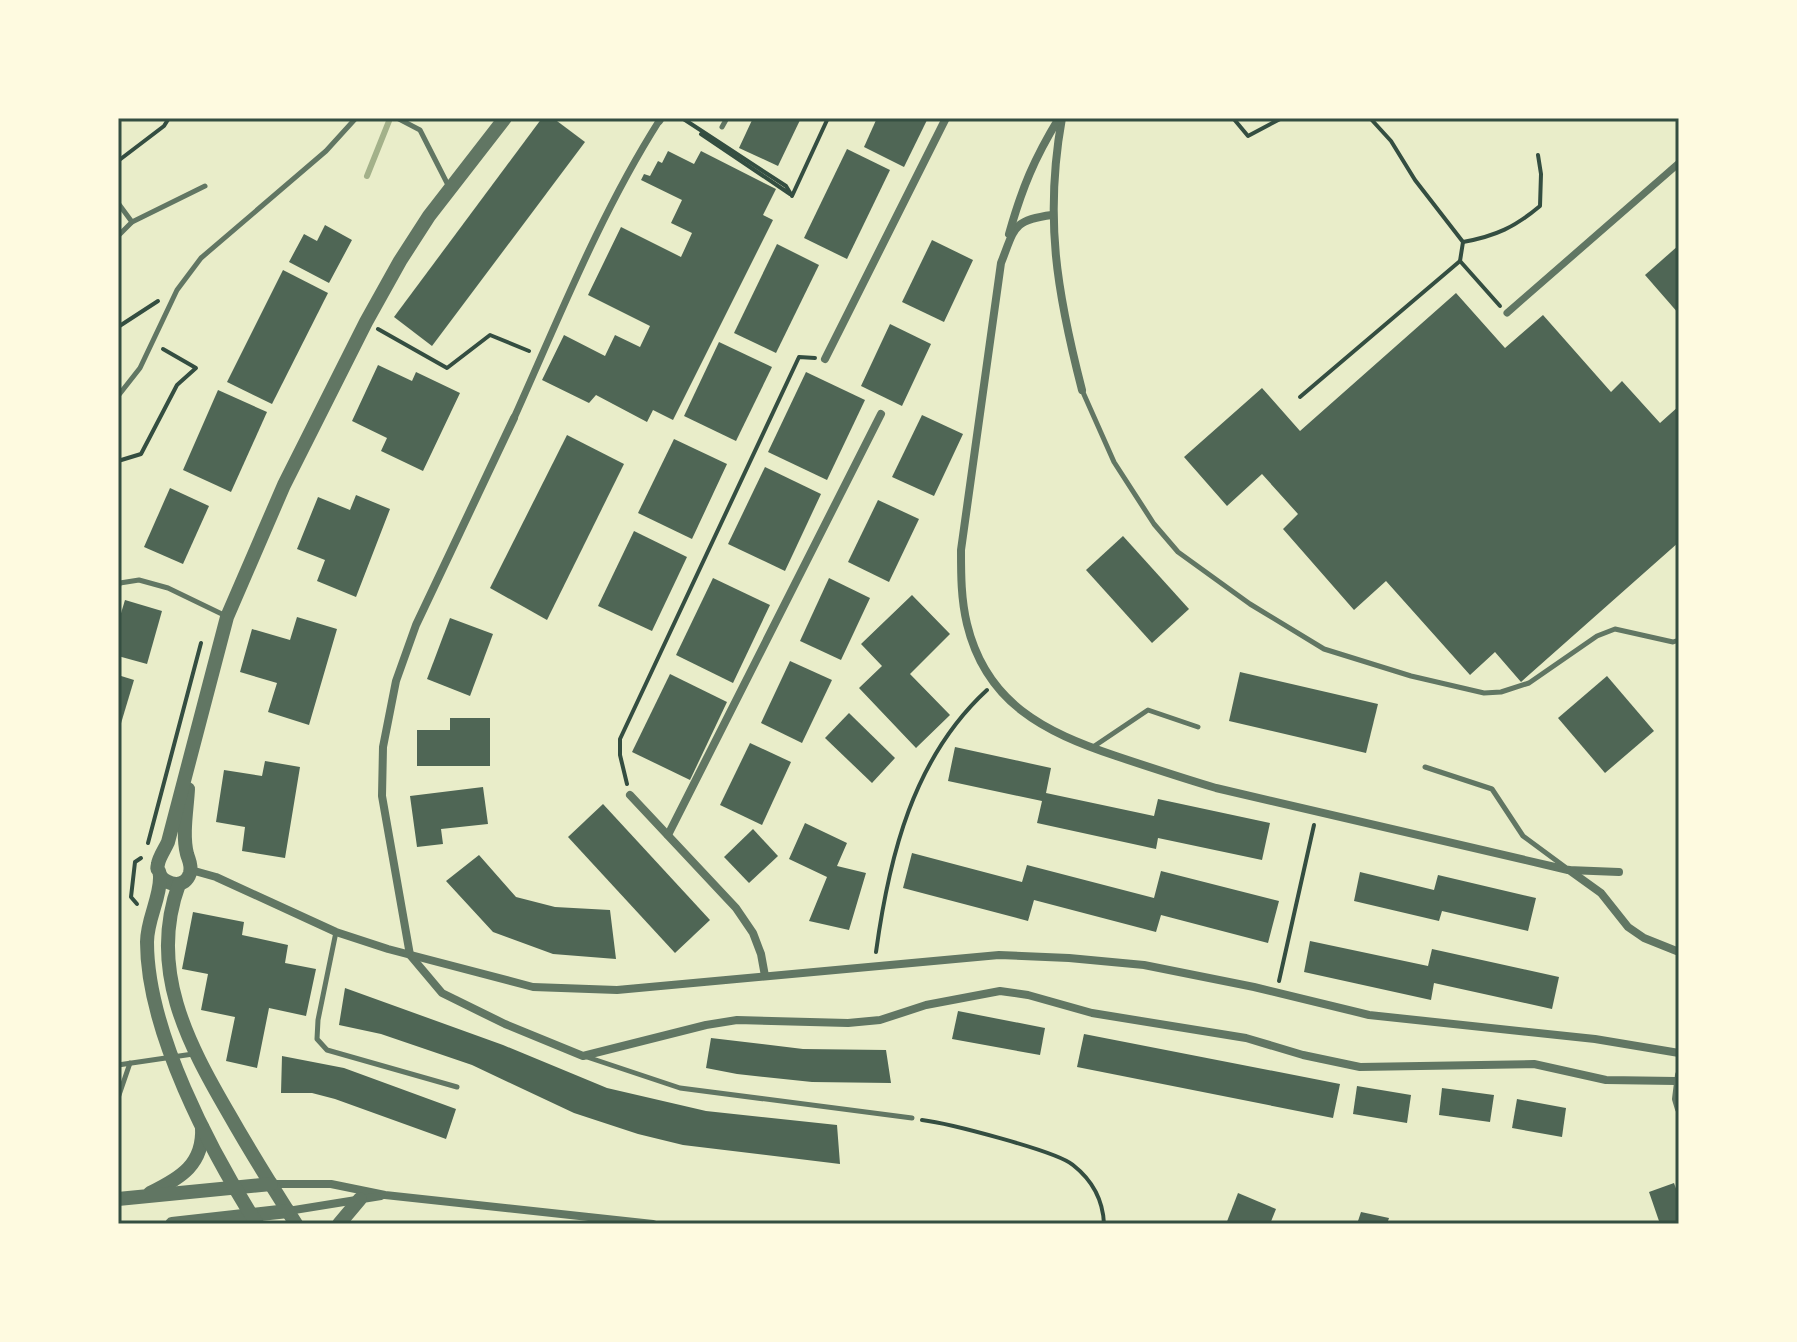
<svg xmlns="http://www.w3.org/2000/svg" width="1797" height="1342" viewBox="0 0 1797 1342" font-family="Bitter,serif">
<rect width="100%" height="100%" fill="#e9edc9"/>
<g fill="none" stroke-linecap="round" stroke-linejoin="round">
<polyline stroke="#a3b18a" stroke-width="6" points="367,176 389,121"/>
</g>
<g fill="#4f6655">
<polygon points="542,118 553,118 585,142 432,346 394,317"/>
<polygon points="753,118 801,118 778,166 739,148"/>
<polygon points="877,118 928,118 904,167 864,147"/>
<polygon points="847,149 890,170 847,259 804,238"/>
<polygon points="668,151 694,164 701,151 776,189 763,215 773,220 673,420 653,410 647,422 596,395 589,403 542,380 564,335 605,356 615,335 640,347 650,326 588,295 621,227 681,257 692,233 671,223 682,200 641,180 644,174 650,176 658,161 662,163"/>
<polygon points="325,225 352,240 329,283 289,262 304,234 317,241"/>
<polygon points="932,240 973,260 944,322 902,302"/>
<polygon points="777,244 819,265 776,353 734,333"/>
<polygon points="1679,245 1679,314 1645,275"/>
<polygon points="283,270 328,293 272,404 227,382"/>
<polygon points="1456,293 1505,348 1543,315 1611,392 1622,381 1660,423 1679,406 1679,542 1521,682 1495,652 1470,675 1386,581 1354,610 1283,529 1298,514 1262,474 1227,506 1184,457 1262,388 1300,431"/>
<polygon points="890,324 931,344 902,406 861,386"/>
<polygon points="719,342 772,367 736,441 684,416"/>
<polygon points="378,365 412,381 416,372 460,393 423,471 381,451 387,438 352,421"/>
<polygon points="806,372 865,400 827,480 768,452"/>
<polygon points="218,390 267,412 231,492 183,470"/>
<polygon points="922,415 963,434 934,496 892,477"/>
<polygon points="567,435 624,464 547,620 490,588"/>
<polygon points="674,439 727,464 692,539 638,513"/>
<polygon points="765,467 821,494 785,571 728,544"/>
<polygon points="170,488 209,506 183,564 144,547"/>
<polygon points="356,495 390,509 356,597 317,581 325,560 297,549 318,497 350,510"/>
<polygon points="878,500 919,519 889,582 848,562"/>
<polygon points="634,531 687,557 652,631 598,606"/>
<polygon points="1123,536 1189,609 1152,643 1086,570"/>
<polygon points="713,578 770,605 733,683 676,655"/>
<polygon points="829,578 870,598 841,660 800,641"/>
<polygon points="912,595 950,634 910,674 950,715 916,748 859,688 882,666 861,644"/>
<polygon points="125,600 162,611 147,664 118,656 118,623"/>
<polygon points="297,617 337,629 309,725 268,712 277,683 240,672 252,629 290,640"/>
<polygon points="450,618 493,634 470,696 427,679"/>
<polygon points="790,661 832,680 802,743 761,723"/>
<polygon points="1240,672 1378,704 1366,753 1229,721"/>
<polygon points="670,674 727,702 690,780 632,752"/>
<polygon points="118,675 134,680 119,730 118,730"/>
<polygon points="1607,676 1654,731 1605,773 1558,718"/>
<polygon points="849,713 895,758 872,783 825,738"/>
<polygon points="450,718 490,718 490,766 417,766 417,730 450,730"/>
<polygon points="750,743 791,762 762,825 720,805"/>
<polygon points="955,747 1051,768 1046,793 1154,816 1158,799 1270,823 1262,860 1158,838 1156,849 1037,823 1042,801 948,781"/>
<polygon points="265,761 300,767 285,858 242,851 245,827 216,822 224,770 262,776"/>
<polygon points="483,787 488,824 441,829 443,844 417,847 410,796"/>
<polygon points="603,804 710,920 675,953 568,837"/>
<polygon points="805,823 847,843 837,866 866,873 849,930 809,921 827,877 789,859"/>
<polygon points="753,829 778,856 749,883 724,857"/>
<polygon points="912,853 1022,882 1027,865 1154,898 1161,871 1279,901 1268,943 1161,915 1156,932 1034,900 1028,921 903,888"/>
<polygon points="479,855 516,897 555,907 610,910 616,959 553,954 493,932 446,881"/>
<polygon points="1360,872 1434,890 1438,875 1536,898 1528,931 1442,911 1439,921 1354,901"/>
<polygon points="193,912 244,922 242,935 288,945 285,963 316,969 306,1016 269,1008 257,1068 226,1061 235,1017 201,1010 208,974 182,969"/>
<polygon points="1310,941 1428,966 1432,949 1559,977 1552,1009 1434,983 1431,1000 1304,972"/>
<polygon points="345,988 503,1045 607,1088 706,1111 837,1125 840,1164 683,1145 638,1134 574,1113 472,1065 381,1034 339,1025"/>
<polygon points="958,1011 1045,1028 1040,1055 952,1039"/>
<polygon points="1084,1034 1340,1084 1333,1118 1077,1067"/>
<polygon points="711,1038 803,1049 886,1050 891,1083 812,1082 737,1074 706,1068"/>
<polygon points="282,1056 344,1068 456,1109 446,1139 335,1099 312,1093 281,1093"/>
<polygon points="1357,1086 1411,1095 1407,1123 1353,1114"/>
<polygon points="1442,1088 1494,1095 1490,1122 1439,1115"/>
<polygon points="1517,1099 1566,1108 1562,1137 1512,1128"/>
<polygon points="1674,1183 1679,1197 1679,1224 1660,1224 1649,1192"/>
<polygon points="1238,1193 1276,1209 1270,1224 1226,1224"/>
<polygon points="1361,1212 1389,1218 1387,1224 1357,1224"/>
</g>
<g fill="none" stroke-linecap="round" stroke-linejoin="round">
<g stroke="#344e41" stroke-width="4">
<polyline points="682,118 786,186 792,196 828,118"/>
<polyline points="1233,118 1248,136 1282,118"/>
<polyline points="1370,118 1391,141 1415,180 1463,242 1460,261"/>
<polyline points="118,119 122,118"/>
<polyline points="701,134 790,194"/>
<polyline points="118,161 164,126 169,118"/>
<path d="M1463,242C1496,236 1515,227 1540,206L1541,174L1538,155"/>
<polyline points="118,327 158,301"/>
<polyline points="378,329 447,368 490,335 529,351"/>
<polyline points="1300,397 1460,261 1500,306"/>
<polyline points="118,461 141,454 177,385 196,368 163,349"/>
<polyline points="627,784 620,755 620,739 799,357 815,358"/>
<polyline points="148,843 201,643"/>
<polyline points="137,904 131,897 135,862 141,858"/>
<path d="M876,952C889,857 913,758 987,690"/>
<polyline points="1279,981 1314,825"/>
<path d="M922,1120C947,1123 1057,1151 1073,1165C1092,1180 1103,1200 1104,1224"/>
</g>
<g stroke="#617663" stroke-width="5">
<polyline points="397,118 420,130 448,185"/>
<polyline points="722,127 727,118"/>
<polyline points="118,203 132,222"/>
<polyline points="118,236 132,222 205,186"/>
<polyline points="1082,390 1114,462 1154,524 1178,552 1250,604 1324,649 1411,676 1484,693 1501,692 1529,683 1597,636 1615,629 1673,642 1679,640"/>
<polyline points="118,396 140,368 177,290 201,258 326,151 356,118"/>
<polyline points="118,587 120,583 139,580 168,588 226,616"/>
<polyline points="1093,747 1148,710 1198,727"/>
<polyline points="1425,767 1492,789 1523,836 1565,867"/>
<polyline points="336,932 318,1020 317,1039 327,1050 457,1087"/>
<polyline points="584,1056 680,1088 912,1118"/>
<polyline points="118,1065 193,1054"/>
<polyline points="118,1098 130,1063"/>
</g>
<g stroke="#617663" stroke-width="7">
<polyline points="1507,313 1679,163"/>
<path d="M514,418C559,318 600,214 659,121"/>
</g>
<g stroke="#617663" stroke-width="8">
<path d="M1062,118C1044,218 1057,293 1082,390"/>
<polyline points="659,121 661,118"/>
<path d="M1052,215C1012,220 1015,228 1001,263L961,550C961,575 961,599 967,624C986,703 1044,732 1116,756C1149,767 1182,778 1216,788L1568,870L1619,872"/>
<path d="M1009,234C1022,188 1034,159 1059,118"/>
<polyline points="825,359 946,118"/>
<polyline points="514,418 416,625 396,681 383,747 382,796 410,955 442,993 505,1024 583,1056 706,1025 737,1020 848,1023 880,1020 926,1005 1000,991 1028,995 1092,1013 1246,1038 1303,1055 1360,1067 1534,1064 1606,1080 1676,1081"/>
<polyline points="630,795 736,908 753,933 761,954 765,976"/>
<polyline points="668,835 881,414"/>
<polyline points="191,870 216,877 336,932 388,949 533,987 617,990 999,955 1069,958 1144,965 1254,987 1369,1015 1595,1039 1679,1053"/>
<polyline points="1569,870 1601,893 1628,927 1644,938 1679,952"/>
<polyline points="1679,1075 1676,1099 1679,1109"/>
<polyline points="271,1184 331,1184 385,1195 653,1224"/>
<polyline points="288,1211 381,1196"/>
</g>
<g stroke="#617663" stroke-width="14">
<path d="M160,876C168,885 185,889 190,873C192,865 189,861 187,854C182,834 187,809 188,789"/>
<path d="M179,884C148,968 187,1042 229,1114C250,1151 273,1188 296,1224"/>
<path d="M150,1193C181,1178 204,1164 202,1127"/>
<polyline points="118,1199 271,1184"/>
<polyline points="172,1224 288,1211"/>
<path d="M257,1224C210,1150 147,1031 147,942C147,919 161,897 160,876C159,866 156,873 158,864C159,857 165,849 168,842L227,617L284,485L366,322L400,261L429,216L505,118"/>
<polyline points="339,1224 360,1199"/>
</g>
</g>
<rect width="1797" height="1342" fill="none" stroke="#fefae0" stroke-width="240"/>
<rect x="120" y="120" width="1557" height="1102" fill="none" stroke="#344e41" stroke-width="3"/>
</svg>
